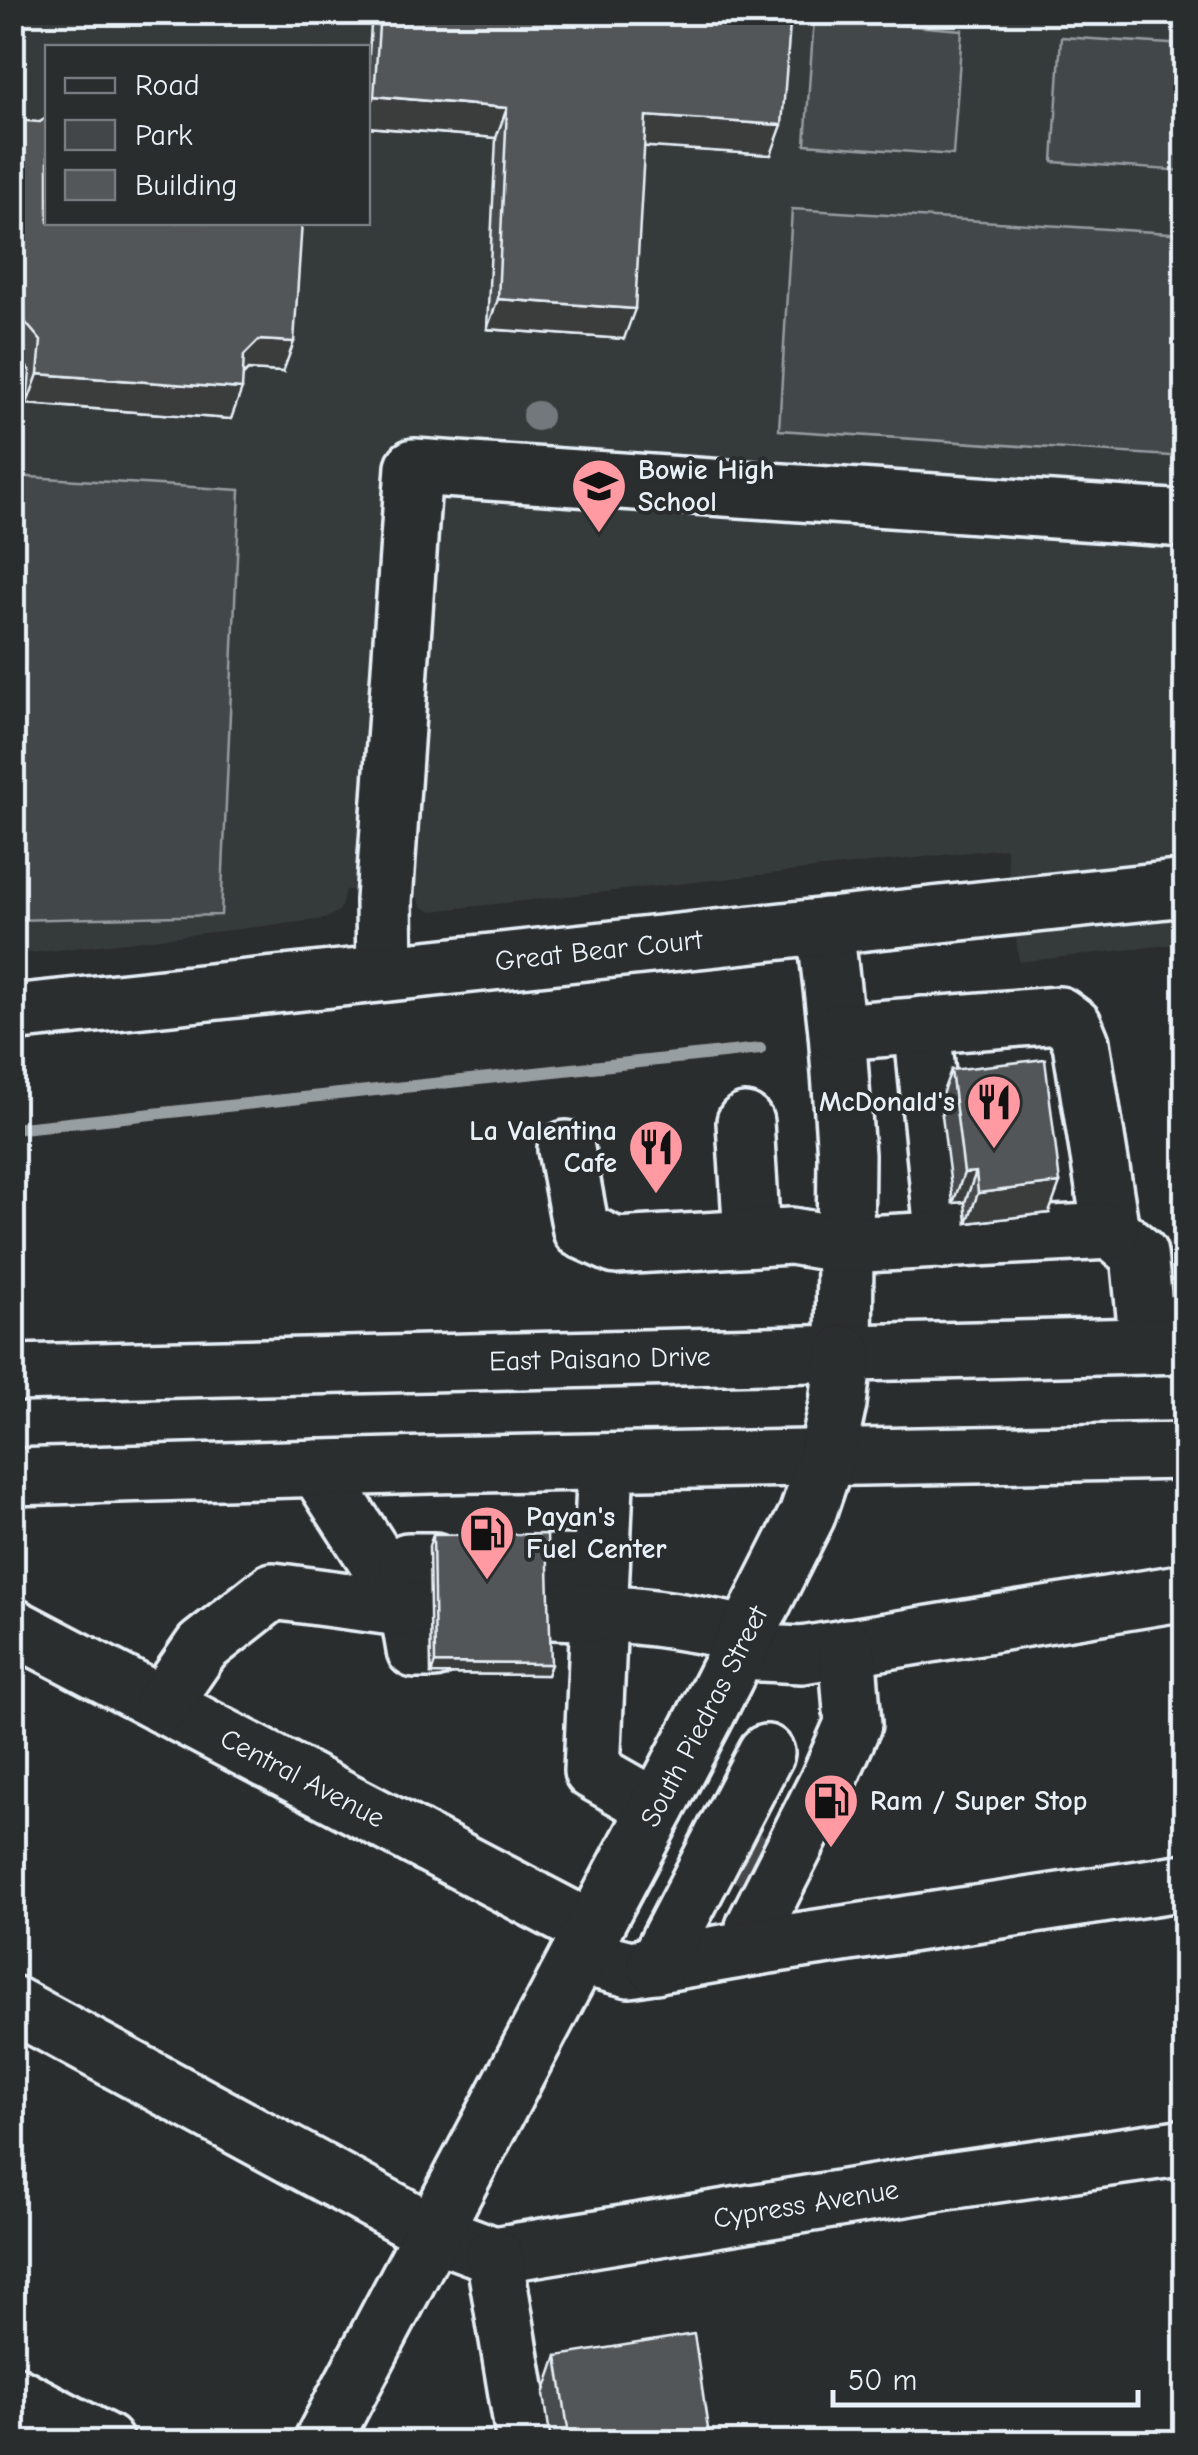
<svg xmlns="http://www.w3.org/2000/svg" width="1198" height="2455" viewBox="0 0 1198 2455" font-family="'Comic Neue',sans-serif">
<rect width="100%" height="100%" fill="#2a2d2e"/>
<filter id="ink" filterUnits="userSpaceOnUse"><feTurbulence type="fractalNoise" baseFrequency=".01" numOctaves="2"/><feDisplacementMap in="SourceGraphic" scale="20" xChannelSelector="R" yChannelSelector="G"/><feConvolveMatrix kernelMatrix="1 2 1 2 8 2 1 2 1" color-interpolation-filters="sRGB"/></filter>
<g filter="url(#ink)">
<path fill="#363a3b" fill-rule="evenodd" d="M12,13H1185V943L1019,962L1006,848L431,911L421,906L414,889L345,890L340,910L325,919L13,955ZM48,48H368V222H48Z"/>
<g fill="#424648" stroke="#959ca0" stroke-width="2.5">
<polygon points="1065,12 1185,13 1185,26 1065,17"/>
<polygon points="814,18 962,30 953,155 805,144"/>
<polygon points="1061,37 1185,45 1185,171 1053,162"/>
<polygon points="792,209 1185,234 1185,457 779,430"/>
<polygon points="13,476 240,490 221,915 13,920"/>
</g>
<g fill="none" stroke-linecap="round" stroke-linejoin="round">
<polyline stroke="#989fa3" stroke-width="12" points="12,1129 760,1049"/>
<polyline stroke="#464a4c" stroke-width="55" stroke-dasharray="55 28" stroke-linecap="butt" points="736,1851 769,1869"/>
<g stroke="#e8f1f8" stroke-width="62">
<g id="minor">
<polyline points="825,926 837,1032 846,1155 844,1353"/>
<polyline points="385,973 384,901 414,467 1186,519"/>
<path id="s1" d="M12,1013L1186,888"/>
<polyline points="922,1025 944,1241"/>
<polyline points="837,1032 1059,1015 1074,1026 1081,1043 1111,1231 1139,1254 1148,1346"/>
<polyline points="745,1122 752,1238"/>
<polyline points="566,1149 581,1230 616,1246 791,1236 845,1245 1111,1231"/>
<polyline points="606,1462 592,1771 657,1808"/>
<polyline points="317,1468 408,1609 432,1610"/>
<polyline points="552,1563 601,1564"/>
<path d="M550,1611C617,1612 682,1619 747,1635"/>
<path id="s2" d="M12,1626L592,1930"/>
<polyline points="434,1650 415,1650 408,1609 408,1561 434,1561"/>
<polyline points="739,1652 802,1655 1186,1592"/>
<polyline points="162,1705 202,1647 273,1591 408,1609"/>
<polyline points="757,1947 754,1927 828,1781 853,1724 847,1647"/>
<polyline points="579,1956 630,1969 757,1947 1186,1882"/>
<polyline points="656,1965 766,1753"/>
<path id="s3" d="M12,2004L432,2232L494,2255L948,2181L1186,2147"/>
<polyline points="494,2255 525,2442"/>
<polyline points="12,2393 105,2442"/>
</g>
</g>
<g stroke="#e8f1f8" stroke-width="62">
<g id="major">
<path id="s4" d="M12,1373L1186,1345"/>
<polyline points="12,1477 430,1465 1186,1451"/>
<path id="s5" d="M322,2442L704,1719L807,1515L826,1459L838,1404L844,1353"/>
</g>
</g>
<use href="#minor" stroke="#2a2d2e" stroke-width="55"/>
<use href="#major" stroke="#2a2d2e" stroke-width="55"/>
</g>
<circle fill="#73787b" cx="537" cy="416" r="15"/>
<g fill="#474b4d" stroke="#e8f1f8" stroke-width="2.5">
<polygon points="372,12 791,12 771,155 644,146 624,339 487,329 496,138 368,127 368,67"/>
<polygon points="12,120 283,372 248,370 243,375 231,419 27,404 30,371 14,352 12,352"/>
<polygon points="951,1070 1049,1213 967,1223 965,1202 953,1203 940,1100"/>
<polygon points="433,1535 551,1664 547,1675 431,1674 429,1546"/>
<polygon points="557,2356 710,2442 551,2442 544,2394"/>
</g>
<g fill="#3a3d3e" stroke="#e8f1f8" stroke-width="2.5">
<polygon points="374,96 507,108 496,138 368,127 368,114"/>
<polygon points="646,116 782,125 771,155 635,146"/>
<polygon points="498,299 635,309 624,339 487,329"/>
<polygon points="12,321 25,322 14,352 12,352"/>
<polygon points="259,340 294,342 283,372 248,370 233,385 244,355"/>
<polygon points="38,374 242,389 231,419 27,404"/>
<polygon points="976,1172 965,1202 953,1203 964,1173"/>
<polygon points="1060,1183 1049,1213 967,1223 978,1193"/>
<polygon points="435,1663 551,1664 547,1675 431,1674"/>
</g>
<g fill="#535759" stroke="#e8f1f8" stroke-width="2.5">
<polygon points="380,12 791,12 782,125 646,116 635,309 498,299 507,108 374,96"/>
<polygon points="48,116 48,222 302,222 294,342 259,340 244,355 242,389 38,374 41,341 25,322 12,321 12,120 40,122"/>
<polygon points="1045,1059 1060,1183 978,1193 976,1172 964,1173 951,1070"/>
<polygon points="547,1534 551,1664 435,1663 433,1535"/>
<polygon points="694,2334 710,2442 570,2442 557,2356"/>
</g>
</g>
<defs>
<g id="school-pin" transform="scale(2.875)"><path d="M0 17L-7.5 6A9.5 9.5 0 1 1 7.5 6Z" fill="#ff9aa2" stroke="#2a2d2e"/><path d="M0-5L7-2L0 1L-7-2ZM-4 1L0 2.5L4 1V4Q0 6-4 4Z" fill="#111"/></g>
<g id="restaurant-pin" transform="scale(2.875)"><path d="M0 17L-7.5 6A9.5 9.5 0 1 1 7.5 6Z" fill="#ff9aa2" stroke="#2a2d2e"/><path d="M-5-6h1v4h1v-4h1v4h1v-4h1v5L-1.5 .5V6h-2V.5L-5-1ZM5-6V6H3V1.5H1.5Q1.5-4 5-6Z" fill="#111"/></g>
<g id="fuel-pin" transform="scale(2.875)"><path d="M0 17L-7.5 6A9.5 9.5 0 1 1 7.5 6Z" fill="#ff9aa2" stroke="#2a2d2e"/><path d="M-5.5-6h7V0h2V4h1.3V-2.5L3-4.5l.8-.8L6-3V5H2.5V1h-1V6h-7ZM-4.2-4.7v3.2H.2V-4.7Z" fill="#111"/></g>
</defs>
<g fill-rule="evenodd">
<use href="#school-pin" x="599" y="486"/>
<use href="#restaurant-pin" x="994" y="1102"/>
<use href="#restaurant-pin" x="656" y="1147"/>
<use href="#fuel-pin" x="487" y="1533"/>
<use href="#fuel-pin" x="831" y="1801"/>
</g>
<g text-anchor="middle" dominant-baseline="central" stroke-width="8" stroke-linejoin="round" paint-order="stroke">
<g font-size="28" font-weight="bold" fill="#e8f1f8" stroke="#2a2d2e" text-anchor="start">
<text x="638" y="470">Bowie High<tspan x="638" dy="32">School</tspan></text>
<text x="955" y="1102" text-anchor="end">McDonald's</text>
<text x="617" y="1131" text-anchor="end">La Valentina<tspan x="617" dy="32">Cafe</tspan></text>
<text x="526" y="1517">Payan's<tspan x="526" dy="32">Fuel Center</tspan></text>
<text x="870" y="1801">Ram / Super Stop</text>
</g>
<g font-size="28" fill="#e8f1f8" stroke="#2a2d2e">
<text stroke="none"><textPath href="#s1" startOffset="590">Great Bear Court</textPath></text>
<text stroke="none"><textPath href="#s4" startOffset="588">East Paisano Drive</textPath></text>
<text stroke="none"><textPath href="#s5" startOffset="820">South Piedras Street</textPath></text>
<text stroke="none"><textPath href="#s2" startOffset="328">Central Avenue</textPath></text>
<text stroke="none"><textPath href="#s3" startOffset="860">Cypress Avenue</textPath></text>
</g>
</g>
<rect width="1198" height="2455" fill="none" stroke="#2a2d2e" stroke-width="50"/>
<rect x="25" y="25" width="1148" height="2405" fill="none" stroke="#e8f1f8" stroke-width="4" filter="url(#ink)"/>
<rect x="45" y="45" width="325" height="180" fill="#2a2d2e" stroke="#767b7f" stroke-width="2.5"/>
<rect x="65" y="78" width="50" height="15" fill="#2a2d2e" stroke="#767b7f" stroke-width="2.5"/>
<text x="135" y="95" font-size="30" fill="#e8f1f8">Road</text>
<rect x="65" y="120" width="50" height="30" fill="#424648" stroke="#767b7f" stroke-width="2.5"/>
<text x="135" y="145" font-size="30" fill="#e8f1f8">Park</text>
<rect x="65" y="170" width="50" height="30" fill="#535759" stroke="#767b7f" stroke-width="2.5"/>
<text x="135" y="195" font-size="30" fill="#e8f1f8">Building</text>
<path d="M833 2390v15h305v-15" fill="none" stroke="#e8f1f8" stroke-width="5"/>
<text x="848" y="2390" font-size="30" fill="#e8f1f8" stroke="#2a2d2e" stroke-width="8" paint-order="stroke">50 m</text>
</svg>
